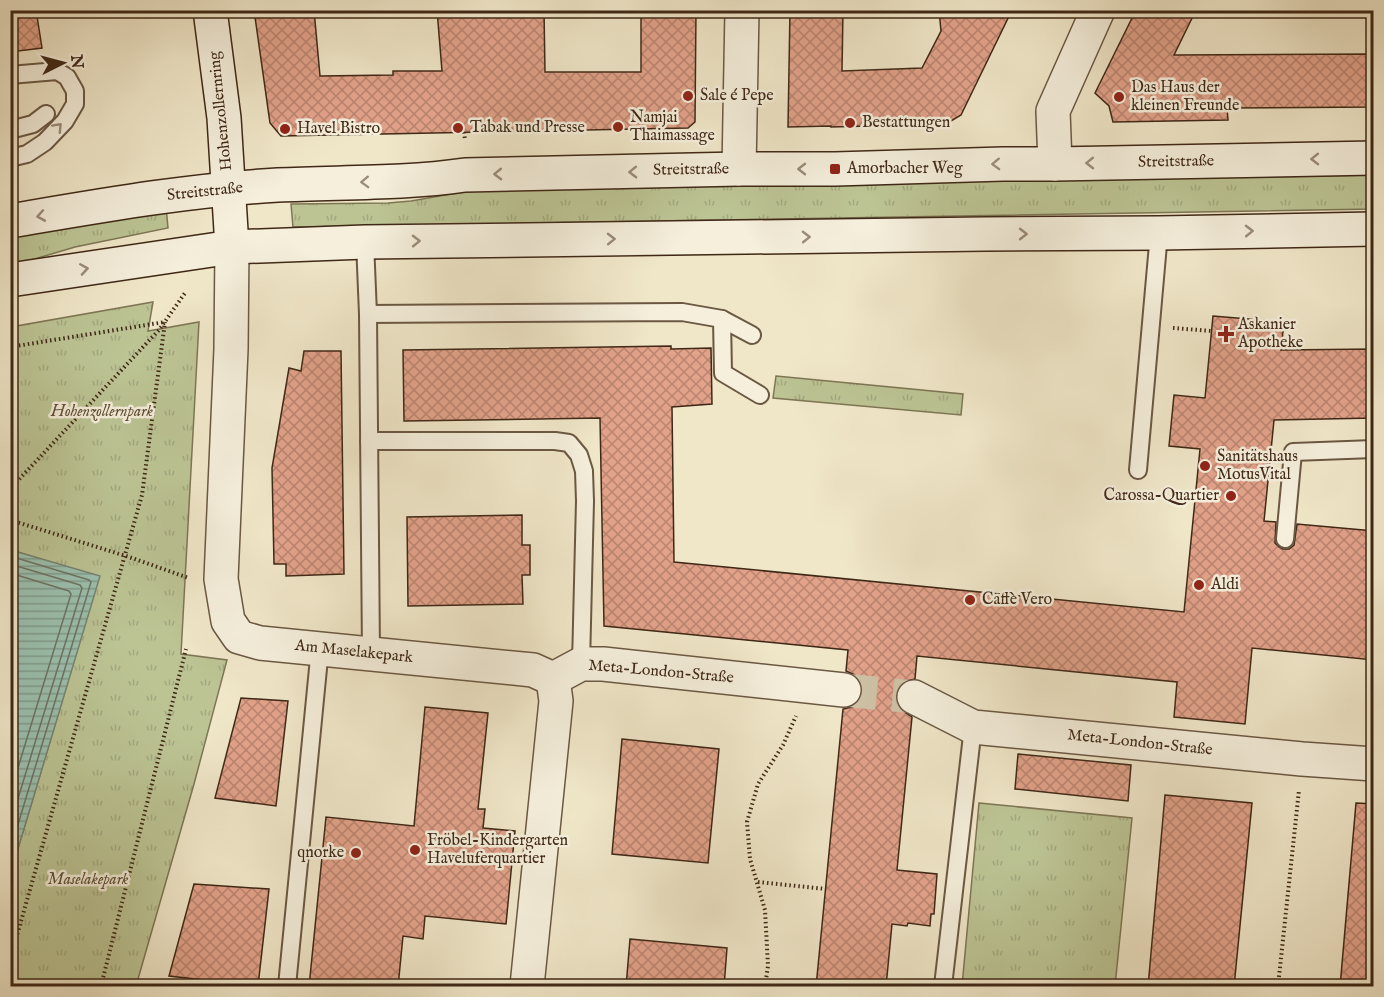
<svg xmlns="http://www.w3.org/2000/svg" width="1384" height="997" viewBox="0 0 1384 997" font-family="'IM FELL English',serif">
<defs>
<pattern id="grass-tufts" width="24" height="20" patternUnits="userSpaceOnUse" patternTransform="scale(1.5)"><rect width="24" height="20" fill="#bcc494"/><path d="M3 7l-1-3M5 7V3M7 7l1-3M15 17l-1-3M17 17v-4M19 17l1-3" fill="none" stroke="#a3a87f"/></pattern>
<pattern id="water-rules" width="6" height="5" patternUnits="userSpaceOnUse" patternTransform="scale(1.5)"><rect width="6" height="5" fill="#9bc1b0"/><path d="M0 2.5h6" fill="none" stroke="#809d8e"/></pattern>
<pattern id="building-cross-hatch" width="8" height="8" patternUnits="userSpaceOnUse" patternTransform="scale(1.5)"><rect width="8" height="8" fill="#e2a28a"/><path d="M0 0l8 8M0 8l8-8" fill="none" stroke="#b98470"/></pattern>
</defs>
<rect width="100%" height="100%" fill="#f0e7c9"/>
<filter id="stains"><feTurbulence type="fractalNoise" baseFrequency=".00333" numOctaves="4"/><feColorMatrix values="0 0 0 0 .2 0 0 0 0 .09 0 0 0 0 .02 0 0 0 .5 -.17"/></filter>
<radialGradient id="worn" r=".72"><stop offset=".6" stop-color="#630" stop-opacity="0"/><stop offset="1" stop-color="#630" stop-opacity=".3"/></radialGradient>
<g fill="url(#grass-tufts)" stroke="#7e7655" stroke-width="1.5">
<polygon points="1374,175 1373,209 293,227 291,204 388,203 411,201 480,189"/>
<polygon points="166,206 168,228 75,247 11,266 11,234"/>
<polygon points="153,302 148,331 199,322 181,654 227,660 194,784 136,986 11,986 11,872 99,577 11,550 11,327"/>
<polygon points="776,376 963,394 961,415 773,398"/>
<polygon points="979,803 1132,818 1115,986 962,986"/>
</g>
<polygon fill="url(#water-rules)" stroke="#768472" stroke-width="1.5" points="11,550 100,576 11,872 10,550"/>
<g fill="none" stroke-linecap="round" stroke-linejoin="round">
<g stroke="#6d7463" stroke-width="1.5">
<polyline points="10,556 89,580 91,582 10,851"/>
<polyline points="10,564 80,585 82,588 10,825"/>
<polyline points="10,573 69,591 71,594 10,794"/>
</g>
</g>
<g fill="url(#building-cross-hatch)" stroke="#3f2816" stroke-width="1.5">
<polygon points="10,10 36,10 42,48 10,52"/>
<polygon points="254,10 314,10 320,76 393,75 393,71 442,71 437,10 544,10 545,72 641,72 641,10 696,10 695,122 688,128 281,136 270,123"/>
<polygon points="790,10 843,10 842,71 922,68 941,31 939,10 1012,10 961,115 946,124 831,127 831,126 788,127"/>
<polygon points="1136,10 1196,10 1174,55 1374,54 1374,107 1227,108 1228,120 1113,122 1109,106 1095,93"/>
<polygon points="1213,316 1284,322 1281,350 1374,349 1374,418 1274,420 1264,521 1276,522 1275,543 1279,547 1283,549 1289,549 1294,545 1297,524 1374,531 1374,660 1252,648 1245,724 1174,717 1177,682 917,656 915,679 903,682 898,688 895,697 899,708 912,717 897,870 937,874 934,914 931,914 930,926 908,923 907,926 892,924 886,987 816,987 843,709 852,707 859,701 863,691 861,682 855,675 846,671 848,650 604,626 600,418 404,421 403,350 671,346 671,349 711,348 712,404 672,407 674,562 1184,612 1200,449 1169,446 1174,395 1205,398"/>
<polygon points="304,351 341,351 344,574 286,576 286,564 274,564 272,468 289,368 301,371"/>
<polygon points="522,515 522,545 530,545 530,575 522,575 523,604 408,606 407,517"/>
<polygon points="241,698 288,701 276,806 215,798"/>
<polygon points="425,707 488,713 478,809 485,809 483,828 515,831 506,924 425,916 423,939 403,936 398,987 309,987 326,817 414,826"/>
<polygon points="622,739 719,749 708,863 612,854"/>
<polygon points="1018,754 1131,765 1128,801 1015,789"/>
<polygon points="1165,795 1252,803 1234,987 1148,987"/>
<polygon points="1356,803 1374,804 1374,987 1340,987"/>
<polygon points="194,884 269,889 258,986 169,976"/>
<polygon points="630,939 727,948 724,987 626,987"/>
</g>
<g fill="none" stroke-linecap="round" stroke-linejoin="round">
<polyline stroke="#cdc1a5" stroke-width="33" stroke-dasharray="33 16" stroke-linecap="butt" points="844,690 914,697"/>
<g stroke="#6b5843" stroke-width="20">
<g id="lane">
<polyline points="10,75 57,71 67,77 75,91 75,104 65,121 45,142 27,154 10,158"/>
<polyline points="10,130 33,124 46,114"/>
<polyline points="365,242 368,314 682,312 722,319 752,335"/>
<polyline points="368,314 371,654"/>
<polyline points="722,319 723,373 760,395"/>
<polyline points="369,441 555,441 569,443 579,455 584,471 585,501 581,664"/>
<polyline points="1138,470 1159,233"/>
<polyline points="1285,539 1293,452 1374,449"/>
<polyline points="287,986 320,648"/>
<polyline points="943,986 973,727"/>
</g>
</g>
<g stroke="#6b5843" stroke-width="36">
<g id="street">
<polyline points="1055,164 1053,111 1098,10"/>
<polyline points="739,169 742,10"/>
<polyline points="232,247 231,349 221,579 228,621 239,637 260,643 533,670 553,679 556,701 527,986"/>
<polyline points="553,679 581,664 603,664 844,690"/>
<polyline points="914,697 973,727 1302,759 1374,764"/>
</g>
</g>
<g stroke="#3f2816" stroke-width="36">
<g id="secondary">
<polyline points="210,10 224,118 232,247"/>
<path d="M10,221C99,206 188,190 278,185C340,182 404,184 465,175L739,169H835L1003,164H1055L1374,158"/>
<polyline points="10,280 232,247 365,242 986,234 1159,233 1374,229"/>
</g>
</g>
<g stroke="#3f2816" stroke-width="4" stroke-dasharray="1.5 3" stroke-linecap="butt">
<polyline points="464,132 465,140"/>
<polyline points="1173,328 1212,331"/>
<polyline points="10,347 165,322"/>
<polyline points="10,489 159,330 185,293"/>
<polyline points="10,520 126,556 189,578"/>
<polyline points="758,882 826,889"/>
<polyline points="10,960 142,495 165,322"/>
<polyline points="101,986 186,649"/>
<polyline points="765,986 768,966 765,910 750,859 747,822 758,784 783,745 796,716"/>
<polyline points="1278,986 1299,790"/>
</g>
<use href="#lane" stroke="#f5efdc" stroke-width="16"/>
<use href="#street" stroke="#f5efdc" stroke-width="33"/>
<use href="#secondary" stroke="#f5efdc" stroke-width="33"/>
</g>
<defs><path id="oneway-chevron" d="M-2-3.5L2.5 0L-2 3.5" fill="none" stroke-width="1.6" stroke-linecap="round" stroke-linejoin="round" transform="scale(1.5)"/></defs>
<g stroke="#9a8c79">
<use href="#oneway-chevron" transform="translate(58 127) rotate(-47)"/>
<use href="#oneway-chevron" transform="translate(1315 159) rotate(179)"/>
<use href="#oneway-chevron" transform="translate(1090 163) rotate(179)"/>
<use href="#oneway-chevron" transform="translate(996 164) rotate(178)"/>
<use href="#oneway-chevron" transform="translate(802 169) rotate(180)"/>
<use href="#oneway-chevron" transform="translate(633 172) rotate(179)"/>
<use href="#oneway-chevron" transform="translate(498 174) rotate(179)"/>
<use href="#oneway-chevron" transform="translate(365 182) rotate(178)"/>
<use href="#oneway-chevron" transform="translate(41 216) rotate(170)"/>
<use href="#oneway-chevron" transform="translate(1249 231) rotate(-1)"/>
<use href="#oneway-chevron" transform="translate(1023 234)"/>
<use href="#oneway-chevron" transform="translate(806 237) rotate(-1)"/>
<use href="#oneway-chevron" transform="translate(611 239) rotate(-1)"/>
<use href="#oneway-chevron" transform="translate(416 241) rotate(-1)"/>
<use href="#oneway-chevron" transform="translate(84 269) rotate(-9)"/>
</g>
<g fill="#8f2418" stroke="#f5efdc" stroke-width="2">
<circle cx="688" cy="96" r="6"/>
<circle cx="1119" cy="97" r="6"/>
<circle cx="850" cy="123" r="6"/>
<circle cx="618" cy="127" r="6"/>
<circle cx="458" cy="128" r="6"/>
<circle cx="285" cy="129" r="6"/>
<rect x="829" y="163" width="12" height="12" rx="3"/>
<path d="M1223 325h6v6h6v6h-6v6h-6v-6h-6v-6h6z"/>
<circle cx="1205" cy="466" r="6"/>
<circle cx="1231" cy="496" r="6"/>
<circle cx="1199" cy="585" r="6"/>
<circle cx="970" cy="600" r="6"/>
<circle cx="415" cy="850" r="6"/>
<circle cx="356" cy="853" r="6"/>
</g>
<g text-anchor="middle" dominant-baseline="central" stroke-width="5" stroke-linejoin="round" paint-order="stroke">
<g font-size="16" fill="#3f2816" stroke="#f5efdc" text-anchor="start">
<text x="1131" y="88">Das Haus der<tspan x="1131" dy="18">kleinen Freunde</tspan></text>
<text x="700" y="96">Sale é Pepe</text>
<text x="630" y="118">Namjai<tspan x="630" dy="18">Thaimassage</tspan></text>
<text x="862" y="123">Bestattungen</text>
<text x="470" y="128">Tabak und Presse</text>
<text x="297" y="129">Havel Bistro</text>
<text x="847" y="169">Amorbacher Weg</text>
<text x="1238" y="325">Askanier<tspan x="1238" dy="18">Apotheke</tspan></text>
<text x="1217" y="457">Sanitätshaus<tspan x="1217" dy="18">MotusVital</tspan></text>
<text x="1219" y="496" text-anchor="end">Carossa-Quartier</text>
<text x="1211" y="585">Aldi</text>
<text x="982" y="600">Caffè Vero</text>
<text x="427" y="841">Fröbel-Kindergarten<tspan x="427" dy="18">Haveluferquartier</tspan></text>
<text x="344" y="853" text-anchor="end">qnorke</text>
</g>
<g font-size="16" fill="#3f2816" stroke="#f5efdc">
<text transform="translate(221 111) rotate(-96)">Hohenzollernring</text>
<text transform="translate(1176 162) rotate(-1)">Streitstraße</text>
<text transform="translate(691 170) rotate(-1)">Streitstraße</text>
<text transform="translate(205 192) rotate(-6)">Streitstraße</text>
<text transform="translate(354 652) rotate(6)">Am Maselakepark</text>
<text transform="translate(661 672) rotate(5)">Meta-London-Straße</text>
<text transform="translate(1140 743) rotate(6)">Meta-London-Straße</text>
</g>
<g font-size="16" font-style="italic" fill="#5e4f36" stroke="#f5efdc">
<text x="102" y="412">Hohenzollernpark</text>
<text x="88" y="880">Maselakepark</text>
</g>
</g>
<rect width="1384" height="997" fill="none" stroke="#f0e7c9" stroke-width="36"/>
<rect x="12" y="12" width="1360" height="973" fill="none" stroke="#3f2816" stroke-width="3"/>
<rect x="18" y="18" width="1348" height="961" fill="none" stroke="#3f2816" stroke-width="1.5"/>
<g transform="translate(63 63) rotate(84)" stroke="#f5efdc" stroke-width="4.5" paint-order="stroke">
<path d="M0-4.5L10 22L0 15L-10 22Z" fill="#3f2816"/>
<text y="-9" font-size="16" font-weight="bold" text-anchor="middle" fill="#3f2816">N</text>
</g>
<rect width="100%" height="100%" filter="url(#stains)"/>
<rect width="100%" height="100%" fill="url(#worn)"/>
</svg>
